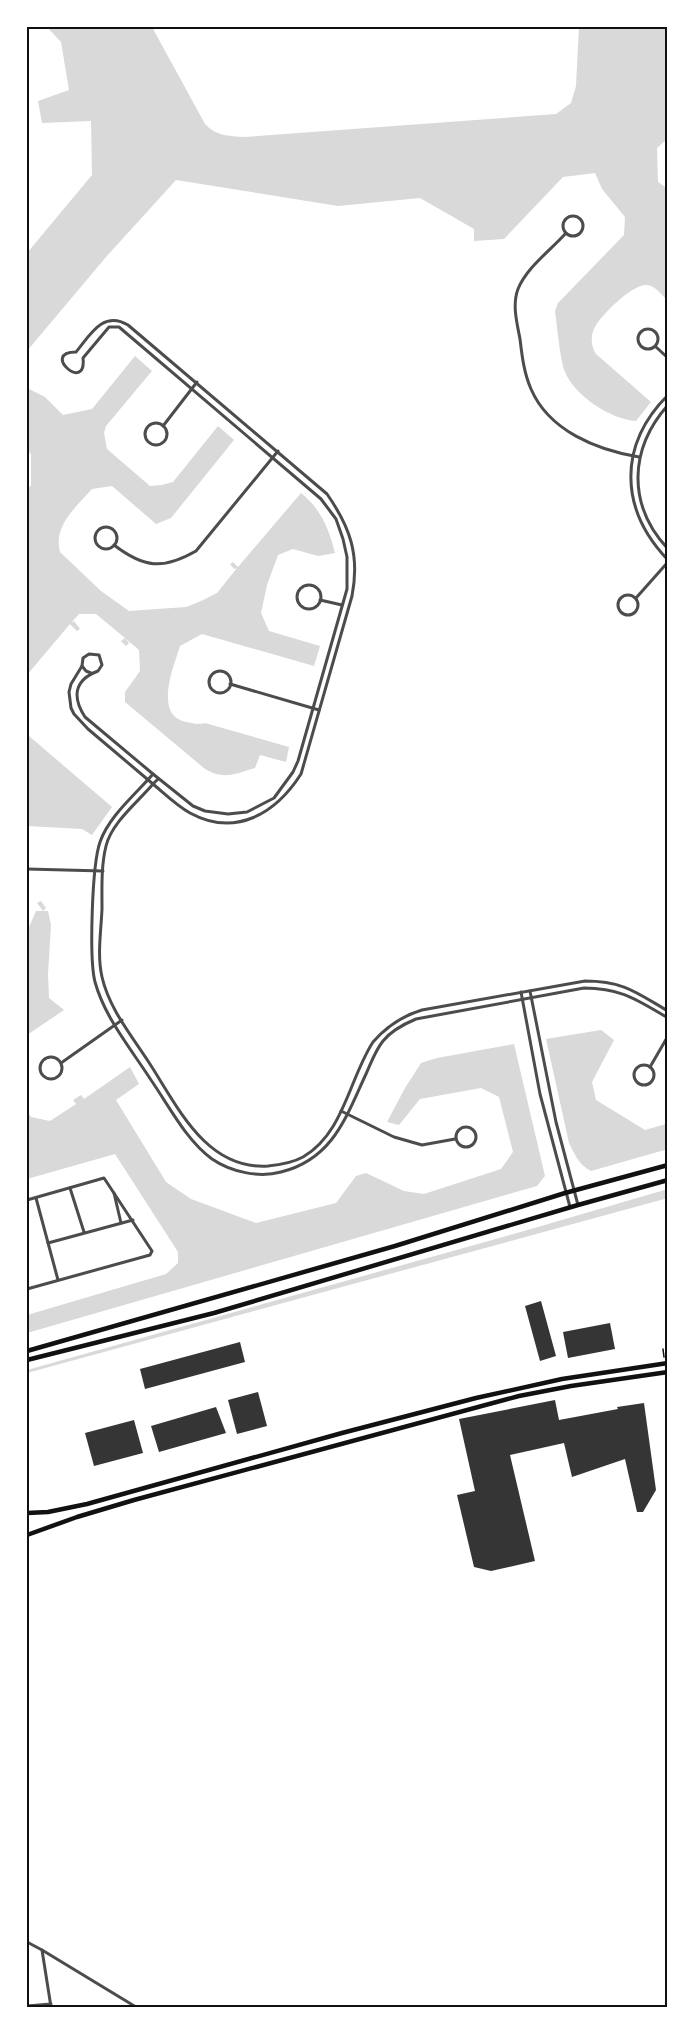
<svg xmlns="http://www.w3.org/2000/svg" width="695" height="2034" viewBox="0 0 695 2034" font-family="'Fira Sans',sans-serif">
<rect width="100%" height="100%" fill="#fff"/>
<g fill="#d9d9d9">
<path d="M47,27H152L205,124C216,136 229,136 245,137L556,114L571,103L576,86L579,27H668V138L657,148L658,182L668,189V301C662,295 654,284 645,285C631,286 601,315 595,327C590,335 591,347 596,354L651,402L636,421C610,419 575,396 565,372C560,360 557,325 555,311L558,303L624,235L625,217L602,189L595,173L563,177L504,239L474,241V229L420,198L338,206L176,180L106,257L27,351V253L92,175L91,121L42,123L38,101L69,90L61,42Z"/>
<path d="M135,356L152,371L106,426L104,433L107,449L150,486L162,485L173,482L218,426L234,440L171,518L156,524L112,486L92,489C76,507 53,526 60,552L101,591L129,611L186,607L201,601L217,593L237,568L234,569L230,564L233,562L238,567L301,493C321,509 329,529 335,553L318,556L293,549L278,555L267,585L261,613L269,631L320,646L314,666L202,634L180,646C174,666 153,715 186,722C193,723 198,725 205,723L289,747L286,762L260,755L255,768C235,774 224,780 205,769L125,702V692L140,671L139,650L125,638L129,643L126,646L121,641L125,638L96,614H79L71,623L74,621L80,629L77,631L70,624L27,675V491L31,485V454L27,450V388L45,397L63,415L92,409Z"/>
<polygon points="27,707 29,736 112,807 92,835 82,829 27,826"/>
<polygon points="41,901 46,908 43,911 48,911 51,925 48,974 49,998 64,1010 27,1035 29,931 27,932 27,926 29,927 36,911 43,911 37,903"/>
<path d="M601,1030L614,1040L592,1082L596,1100L645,1130L666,1124L668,1120V1149L591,1171C579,1165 575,1155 569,1143L546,1039Z"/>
<polygon points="514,1044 545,1176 537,1186 27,1333 27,1315 166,1274 178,1263 178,1252 115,1154 27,1179 27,1111 31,1117 50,1121 76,1104 73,1100 81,1095 84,1099 130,1067 139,1084 116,1100 166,1182 191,1199 256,1223 336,1203 356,1176 366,1173 404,1191 424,1194 501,1169 513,1152 499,1097 481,1088 420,1099 399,1125 387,1122 405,1088 421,1063 437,1058"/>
<polygon points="668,1189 668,1198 27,1373 27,1370 524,1231"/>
</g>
<g fill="#353535">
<polygon points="541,1301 556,1356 540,1361 525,1306"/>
<polygon points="610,1323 615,1349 568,1358 563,1332"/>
<polygon points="240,1342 245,1362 145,1389 140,1369"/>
<polygon points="258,1392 267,1426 237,1434 228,1400"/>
<polygon points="555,1400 559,1420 618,1409 617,1407 644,1403 656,1490 643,1512 637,1512 625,1459 572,1477 564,1443 510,1455 535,1561 491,1571 474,1567 457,1495 475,1491 459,1419"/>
<polygon points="216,1407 226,1433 159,1452 151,1426"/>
<polygon points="134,1420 143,1453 94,1466 85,1433"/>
</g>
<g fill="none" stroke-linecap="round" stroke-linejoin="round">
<g stroke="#111" stroke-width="1.5">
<polyline points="663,1349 664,1357"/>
<polyline points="666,1377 667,1385"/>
</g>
<g stroke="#4c4c4c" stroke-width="3">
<circle cx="573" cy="226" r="10"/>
<path d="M566,233C550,251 527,267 518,289C512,305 517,323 520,339C522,356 524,373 531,389C549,431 597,450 639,457"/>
<circle cx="648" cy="339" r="10"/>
<polyline points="656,347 668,358"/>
<path d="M668,395C618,445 619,509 668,560"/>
<path d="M668,405C629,449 627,505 668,549"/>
<circle cx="156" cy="434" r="11"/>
<polyline points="163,426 197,382"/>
<circle cx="106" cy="538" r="11"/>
<path d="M114,545C144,568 163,570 196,551L278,451"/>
<circle cx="309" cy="597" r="12"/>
<circle cx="628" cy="605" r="10"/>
<polyline points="636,598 668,562"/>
<polyline points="320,600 342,605"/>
<polyline points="82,666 86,671 91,673"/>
<circle cx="220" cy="682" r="11"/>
<polyline points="230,684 319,710"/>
<path d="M153,774L85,717C72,697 74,680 98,671L102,665L99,655L89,654L83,658L82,666L71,684L69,692L71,708L74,714L88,729L153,784L158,779"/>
<polyline points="27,869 103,871"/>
<polyline points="530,991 556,1122 578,1205"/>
<polyline points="521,992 540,1094 570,1207"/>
<path d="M668,1011C637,993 624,981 585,981L422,1010C402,1016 387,1026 373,1042C349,1079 344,1133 303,1157C292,1163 279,1165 268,1166C205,1170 177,1105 148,1061C131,1035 109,1008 102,977C97,955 101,932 102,909C102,888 101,866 106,846C112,822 138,802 153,784C165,794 177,806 190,813C236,838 276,813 301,774L352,596C360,555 350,527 327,494L128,325C103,310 90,335 76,352C40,352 87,394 83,358L109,327H119L321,499L336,519L343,539L347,557V589L298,761L293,772L274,798L247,812L228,814L205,811L193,806L153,774C135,795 109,816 100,842C92,865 89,958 95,982C105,1018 131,1049 151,1080C169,1106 186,1140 212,1159C231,1172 259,1178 281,1172C333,1159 346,1117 366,1074C371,1063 375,1051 383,1041C391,1031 404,1024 416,1019L584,988C621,988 637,1000 668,1018"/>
<circle cx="51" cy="1068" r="11"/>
<polyline points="61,1063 122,1020"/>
<circle cx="644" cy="1075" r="10"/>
<polyline points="650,1067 668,1036"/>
<polyline points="341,1111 394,1137 422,1145 455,1139"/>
<circle cx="466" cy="1137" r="10"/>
<polyline points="70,1188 84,1232"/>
<polyline points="114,1193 121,1223"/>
<polyline points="36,1198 58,1280"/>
<polyline points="27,1200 104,1178 152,1251 150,1255 27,1289"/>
<polyline points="48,1243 133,1220"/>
<polyline points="27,1942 42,1950 51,2007"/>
<polyline points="42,1950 136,2007"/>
<polyline points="27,2006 51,2004"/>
</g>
<g stroke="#111" stroke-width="4.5">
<polyline points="27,1351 395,1246 565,1193 668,1165"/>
<polyline points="27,1360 214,1313 578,1205 668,1180"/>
<polyline points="27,1513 48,1512 87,1504 342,1433 476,1398 562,1379 668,1363"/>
<polyline points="27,1535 77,1517 134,1500 519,1396 571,1386 668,1372"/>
</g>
</g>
<rect width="695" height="2034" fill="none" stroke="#ffffff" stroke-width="57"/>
<rect x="28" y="28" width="638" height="1978" fill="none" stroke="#111" stroke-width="2"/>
</svg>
